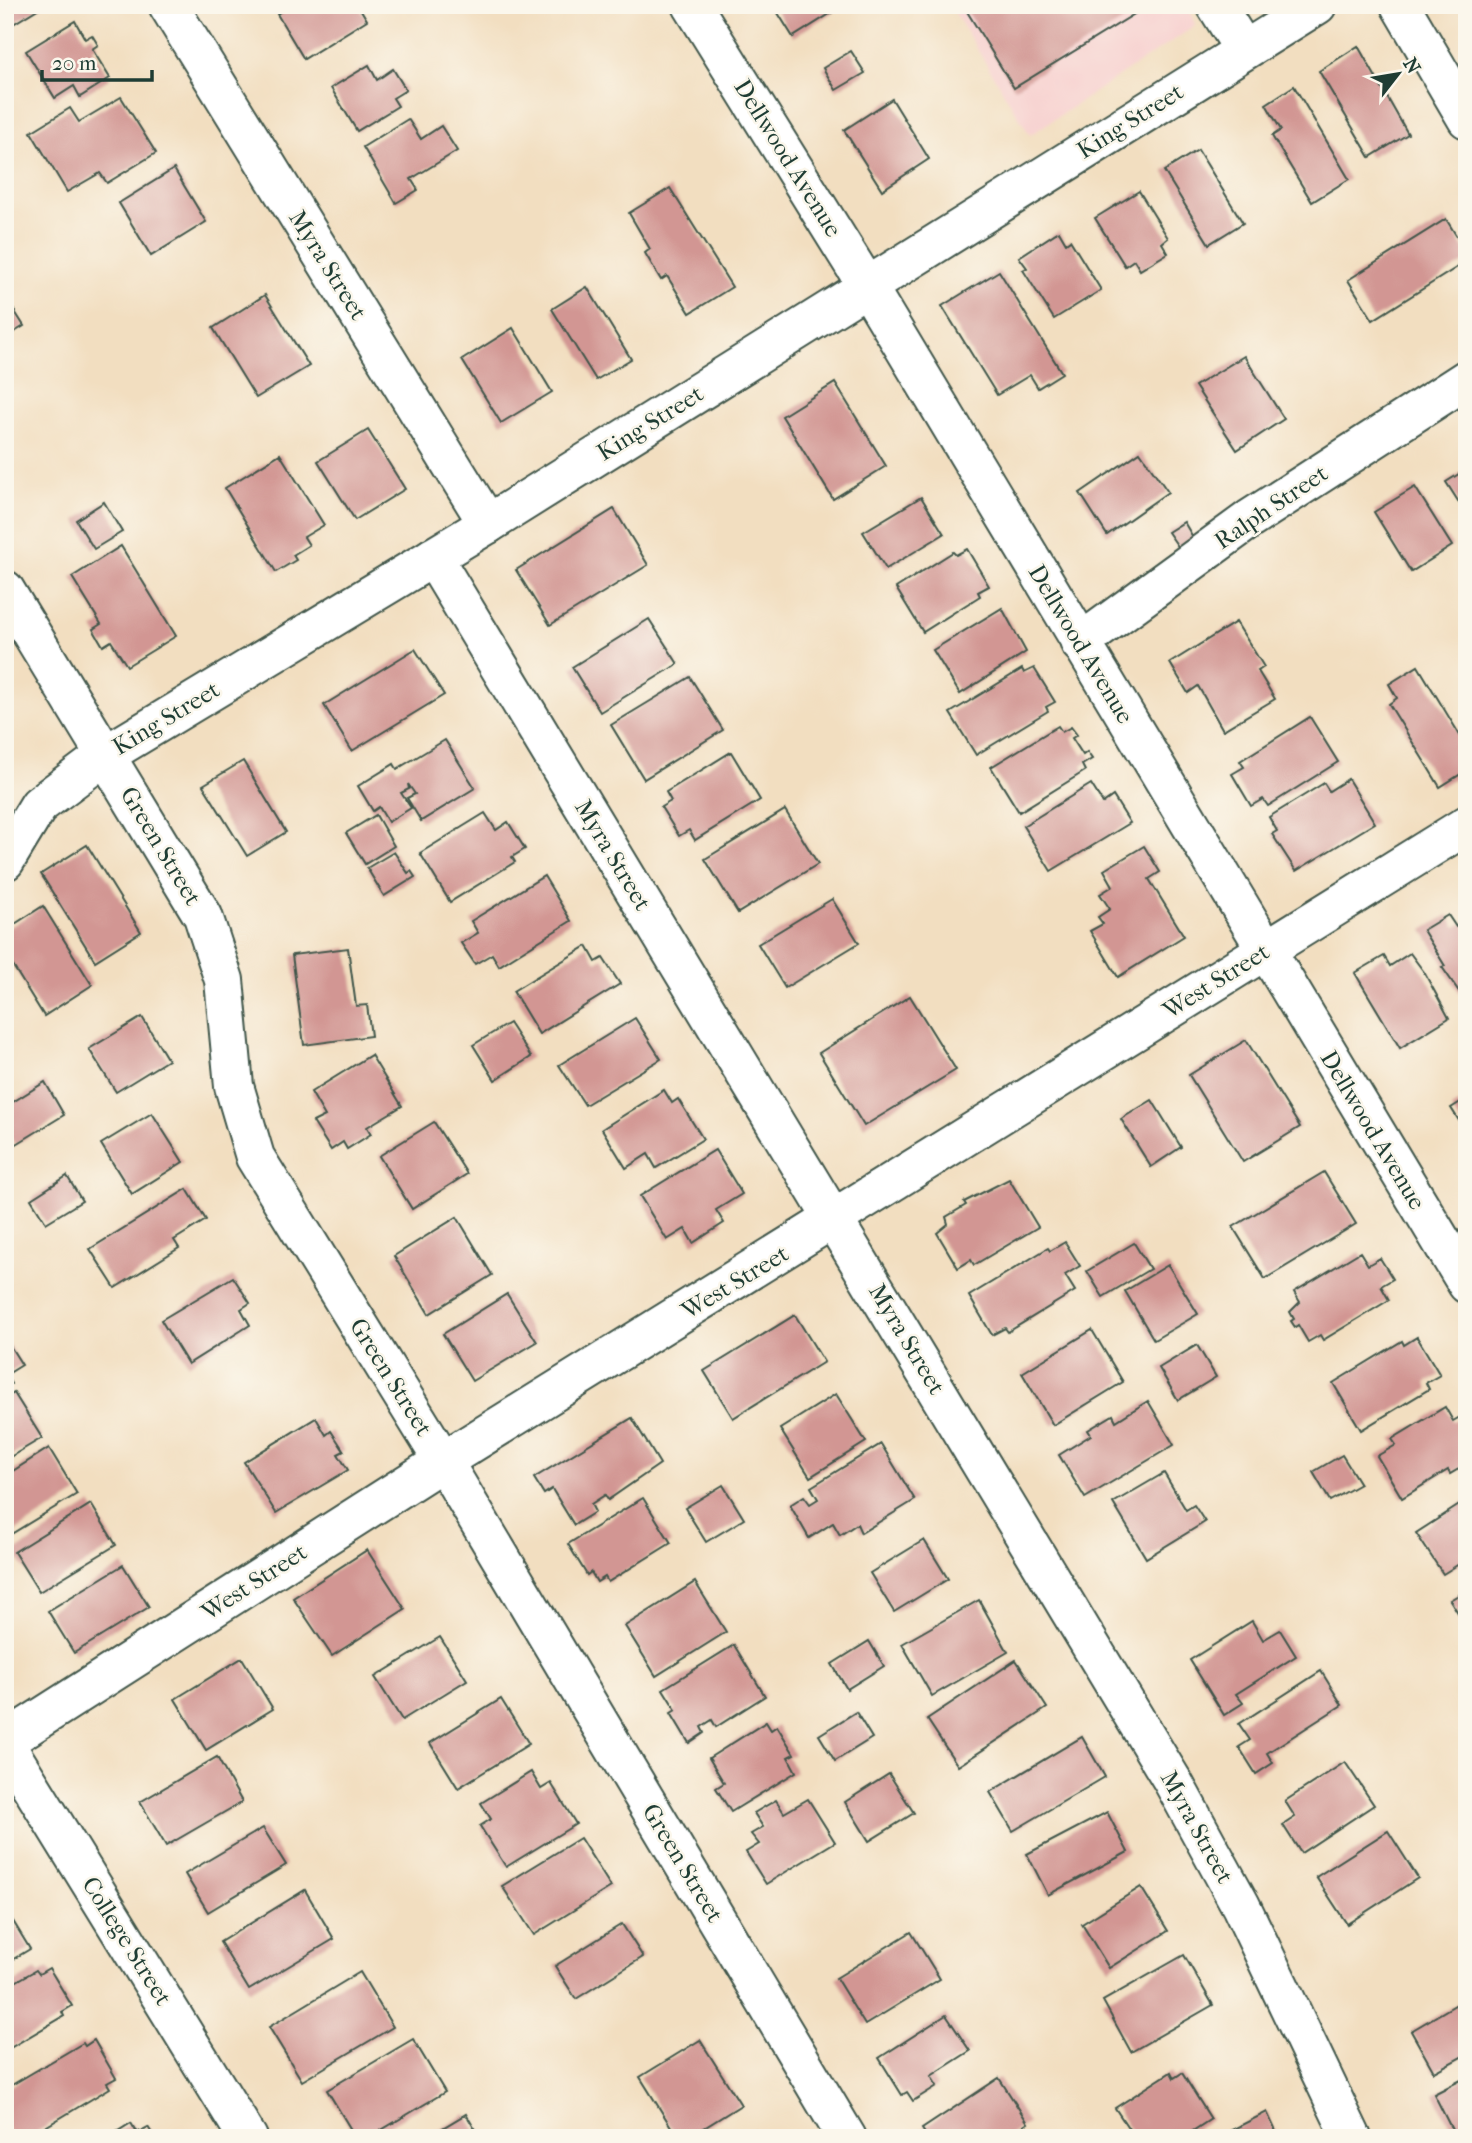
<svg xmlns="http://www.w3.org/2000/svg" width="1472" height="2143" viewBox="0 0 1472 2143" font-family="'IM FELL French Canon',serif">
<rect width="100%" height="100%" fill="#fbf7ec"/>
<filter id="ink" filterUnits="userSpaceOnUse"><feTurbulence type="fractalNoise" baseFrequency=".0143" numOctaves="2"/><feDisplacementMap in="SourceGraphic" scale="14" xChannelSelector="R" yChannelSelector="G"/><feConvolveMatrix kernelMatrix="1 2 1 2 8 2 1 2 1" color-interpolation-filters="sRGB"/></filter>
<filter id="wash" filterUnits="userSpaceOnUse"><feTurbulence type="fractalNoise" baseFrequency=".00686" numOctaves="4" result="noise"/><feDisplacementMap in="SourceGraphic" scale="28" xChannelSelector="R" yChannelSelector="G"/><feGaussianBlur stdDeviation="1.57" result="paint"/><feColorMatrix in="noise" values="0 0 0 0 0 0 0 0 0 0 0 0 0 0 0 0 0 1.4 0 .05"/><feComposite in="paint" operator="in"/></filter>
<g filter="url(#wash)">
<rect width="100%" height="100%" fill="#f2dec0"/>
<polygon fill="#f7d0cf" points="950,5 1188,5 1195,26 1030,135"/>
<g id="blocks">
<g fill="#d29693">
<polygon points="5,5 44,5 5,29"/>
<polygon points="290,5 358,5 367,20 304,59 277,14"/>
<polygon points="773,5 844,5 793,37"/>
<polygon points="963,5 1149,5 1014,88"/>
<polygon points="75,21 85,39 92,35 98,45 92,49 110,78 80,97 74,86 55,98 26,51"/>
<polygon points="1358,46 1408,134 1370,157 1319,71"/>
<polygon points="851,51 865,73 836,90 823,68"/>
<polygon points="369,65 377,80 393,69 406,90 393,98 398,106 357,131 331,88"/>
<polygon points="1294,86 1349,179 1312,202 1272,136 1281,130 1266,104"/>
<polygon points="121,97 156,153 107,183 100,173 67,192 31,132 70,108 79,122"/>
<polygon points="892,99 929,159 882,190 844,130"/>
<polygon points="408,119 421,139 441,126 457,151 411,179 418,190 396,203 363,147"/>
<polygon points="1198,150 1243,223 1209,244 1164,171"/>
<polygon points="174,169 206,222 151,256 119,203"/>
<polygon points="670,188 732,287 690,313 667,276 661,280 645,253 650,249 629,213"/>
<polygon points="1139,191 1168,238 1162,243 1168,253 1140,270 1134,260 1125,266 1095,218"/>
<polygon points="1446,219 1467,253 1467,261 1373,320 1348,280"/>
<polygon points="1059,231 1066,243 1070,240 1101,290 1054,319 1023,270 1027,268 1019,257"/>
<polygon points="999,271 1062,373 1038,388 1030,375 997,395 942,306"/>
<polygon points="587,287 631,359 596,380 552,309"/>
<polygon points="265,295 309,366 256,398 213,328"/>
<polygon points="5,296 24,326 5,338"/>
<polygon points="513,328 552,392 501,423 462,360"/>
<polygon points="1244,356 1284,419 1237,450 1195,386"/>
<polygon points="835,383 886,466 833,499 782,416"/>
<polygon points="368,430 405,489 355,520 318,461"/>
<polygon points="1140,452 1168,492 1107,535 1080,493"/>
<polygon points="280,454 324,525 304,537 309,545 293,555 296,560 276,572 225,488"/>
<polygon points="1467,469 1467,515 1446,482"/>
<polygon points="1415,487 1452,546 1411,572 1374,512"/>
<polygon points="921,497 944,534 886,569 863,532"/>
<polygon points="104,502 122,532 94,549 76,520"/>
<polygon points="614,509 648,565 550,625 516,570"/>
<polygon points="1184,522 1194,539 1179,548 1168,532"/>
<polygon points="121,546 176,636 127,666 111,641 103,646 93,629 101,624 72,577"/>
<polygon points="967,549 989,586 978,592 980,596 923,632 896,588 953,552 956,555"/>
<polygon points="1002,608 1026,652 960,694 933,650"/>
<polygon points="649,619 678,664 600,712 572,667"/>
<polygon points="1236,622 1264,667 1258,671 1275,699 1223,730 1198,686 1188,693 1170,663"/>
<polygon points="415,649 444,695 352,751 324,705"/>
<polygon points="1418,666 1467,747 1467,754 1463,757 1467,770 1440,787 1389,704 1397,698 1389,684"/>
<polygon points="1034,668 1055,702 1046,707 1048,711 976,755 950,713 1022,669 1024,673"/>
<polygon points="690,677 723,730 644,779 611,725"/>
<polygon points="1310,717 1338,762 1268,806 1263,799 1251,806 1232,774 1244,767 1240,761"/>
<polygon points="1058,726 1062,732 1071,727 1077,735 1072,738 1083,755 1087,752 1092,759 1082,765 1085,771 1019,812 991,767"/>
<polygon points="445,740 475,788 421,821 407,798 415,794 408,784 409,789 401,793 411,808 388,822 379,807 373,811 358,786 394,764 397,769"/>
<polygon points="731,752 760,800 695,840 689,830 679,836 661,807 671,801 666,792"/>
<polygon points="243,761 286,832 247,856 203,785"/>
<polygon points="1348,779 1375,823 1296,871 1272,834 1277,831 1269,817 1324,783 1329,791"/>
<polygon points="1091,784 1103,803 1113,796 1130,823 1051,871 1023,826"/>
<polygon points="785,810 818,864 738,913 705,859"/>
<polygon points="485,813 496,830 508,822 525,849 512,857 515,862 450,902 420,853"/>
<polygon points="376,815 394,846 365,864 346,833"/>
<polygon points="87,845 141,932 95,961 41,874"/>
<polygon points="1144,846 1160,872 1149,879 1184,936 1118,977 1090,931 1103,924 1098,917 1110,909 1100,894 1113,886 1104,870"/>
<polygon points="394,852 408,873 411,871 415,877 384,896 367,868"/>
<polygon points="544,876 571,921 499,966 492,954 475,964 461,943 478,933 471,921"/>
<polygon points="832,899 859,943 785,988 758,944"/>
<polygon points="43,906 92,985 44,1016 5,953 7,929"/>
<polygon points="1448,915 1456,927 1467,921 1467,1003 1442,967 1445,966 1423,930"/>
<polygon points="587,946 596,962 603,958 620,984 539,1034 513,991"/>
<polygon points="348,948 356,1006 367,1005 371,1036 304,1045 292,955"/>
<polygon points="1410,953 1424,972 1449,1018 1400,1048 1355,973 1384,956 1390,966"/>
<polygon points="910,996 956,1070 864,1126 819,1053"/>
<polygon points="142,1017 168,1060 116,1092 89,1049"/>
<polygon points="635,1018 661,1059 585,1105 559,1065"/>
<polygon points="509,1023 531,1057 495,1080 473,1045"/>
<polygon points="1246,1040 1300,1127 1243,1162 1189,1075"/>
<polygon points="371,1055 402,1106 367,1127 371,1134 347,1149 343,1142 331,1150 313,1122 325,1116 311,1092"/>
<polygon points="45,1082 64,1115 15,1145 5,1129 5,1107"/>
<polygon points="664,1090 672,1103 678,1099 703,1139 656,1168 648,1154 626,1168 602,1129"/>
<polygon points="1467,1098 1467,1133 1451,1108"/>
<polygon points="1152,1100 1181,1147 1151,1167 1121,1119"/>
<polygon points="152,1113 183,1162 132,1194 101,1144"/>
<polygon points="434,1122 467,1174 412,1209 379,1156"/>
<polygon points="715,1150 742,1194 716,1210 724,1223 693,1243 685,1229 667,1240 640,1196"/>
<polygon points="1324,1172 1356,1224 1265,1279 1233,1227"/>
<polygon points="67,1176 82,1201 46,1223 31,1199"/>
<polygon points="1009,1179 1038,1227 974,1265 971,1260 958,1268 937,1233 948,1224 946,1217 966,1205 964,1202"/>
<polygon points="187,1189 206,1220 174,1240 179,1248 115,1288 90,1249"/>
<polygon points="457,1217 492,1275 429,1314 394,1256"/>
<polygon points="1065,1242 1080,1266 1065,1275 1075,1291 1008,1332 1005,1328 992,1335 969,1296 1048,1248 1050,1251"/>
<polygon points="1134,1243 1150,1269 1103,1297 1087,1271"/>
<polygon points="1360,1252 1368,1265 1380,1258 1393,1279 1381,1286 1389,1300 1323,1340 1320,1335 1308,1342 1298,1325 1295,1327 1291,1321 1294,1319 1290,1312 1300,1302 1294,1292"/>
<polygon points="1168,1265 1198,1314 1154,1340 1125,1291"/>
<polygon points="233,1277 250,1303 241,1309 250,1325 188,1364 161,1320"/>
<polygon points="507,1294 537,1342 472,1381 443,1334"/>
<polygon points="795,1315 824,1362 733,1418 704,1371"/>
<polygon points="1092,1330 1123,1382 1053,1425 1022,1373"/>
<polygon points="1417,1337 1440,1375 1426,1383 1429,1389 1361,1430 1333,1383 1402,1341 1404,1345"/>
<polygon points="5,1338 22,1365 6,1375 11,1384 5,1388"/>
<polygon points="1197,1345 1216,1377 1178,1400 1159,1368"/>
<polygon points="14,1393 42,1438 5,1460 5,1399"/>
<polygon points="836,1394 866,1442 810,1477 780,1429"/>
<polygon points="1148,1401 1174,1445 1085,1498 1059,1455 1091,1435 1088,1430 1113,1415 1116,1421"/>
<polygon points="1445,1407 1453,1421 1467,1413 1467,1464 1450,1474 1448,1470 1402,1498 1377,1456 1396,1445 1392,1439"/>
<polygon points="316,1418 326,1435 331,1431 344,1451 338,1454 348,1470 276,1513 244,1462"/>
<polygon points="632,1418 660,1464 608,1500 605,1495 591,1504 595,1512 574,1525 552,1489 544,1494 534,1478"/>
<polygon points="881,1444 915,1500 861,1533 857,1524 840,1535 833,1523 809,1538 790,1505 804,1496 810,1504 818,1499 811,1487"/>
<polygon points="49,1448 77,1494 8,1536 5,1476"/>
<polygon points="1342,1455 1360,1484 1330,1501 1313,1472"/>
<polygon points="1164,1473 1186,1510 1194,1505 1205,1522 1146,1558 1113,1503"/>
<polygon points="723,1485 744,1519 706,1542 685,1508"/>
<polygon points="643,1498 671,1543 608,1582 605,1577 597,1582 591,1572 587,1575 568,1544"/>
<polygon points="1467,1500 1467,1559 1443,1574 1416,1533"/>
<polygon points="91,1504 116,1545 39,1592 14,1552"/>
<polygon points="924,1540 948,1579 894,1612 870,1573"/>
<polygon points="367,1550 405,1609 332,1656 293,1598"/>
<polygon points="123,1565 149,1607 74,1653 48,1611"/>
<polygon points="695,1582 726,1632 656,1676 625,1626"/>
<polygon points="1467,1590 1467,1627 1450,1600"/>
<polygon points="979,1600 1008,1652 932,1696 902,1644"/>
<polygon points="1252,1621 1263,1640 1280,1630 1296,1656 1236,1694 1243,1703 1224,1715 1190,1660"/>
<polygon points="440,1637 467,1680 402,1720 375,1677"/>
<polygon points="869,1641 884,1666 847,1689 832,1664"/>
<polygon points="734,1645 765,1696 716,1727 712,1720 701,1727 704,1733 689,1743 671,1713 676,1710 663,1689"/>
<polygon points="242,1658 273,1709 206,1750 175,1699"/>
<polygon points="1016,1660 1047,1708 958,1766 927,1719"/>
<polygon points="1321,1671 1342,1705 1267,1753 1273,1763 1256,1774 1239,1747 1250,1740 1239,1724"/>
<polygon points="501,1699 529,1744 458,1788 430,1743"/>
<polygon points="856,1712 872,1738 835,1761 819,1735"/>
<polygon points="766,1722 771,1730 777,1726 794,1754 788,1757 796,1772 731,1812 716,1788 724,1783 709,1758"/>
<polygon points="1082,1737 1105,1777 1013,1831 990,1792"/>
<polygon points="217,1757 242,1802 166,1846 140,1802"/>
<polygon points="1345,1762 1374,1805 1301,1853 1283,1825 1295,1817 1285,1801"/>
<polygon points="531,1772 541,1789 551,1783 576,1824 506,1867 480,1826 491,1819 481,1803"/>
<polygon points="889,1774 914,1813 869,1841 845,1802"/>
<polygon points="808,1799 835,1842 766,1884 746,1852 759,1844 751,1834 763,1827 754,1813 776,1800 784,1813"/>
<polygon points="1107,1812 1128,1852 1048,1895 1027,1854"/>
<polygon points="263,1828 286,1865 208,1912 185,1874"/>
<polygon points="1388,1831 1418,1878 1347,1924 1316,1877"/>
<polygon points="580,1838 611,1887 534,1935 502,1886"/>
<polygon points="1141,1887 1168,1931 1109,1968 1082,1924"/>
<polygon points="305,1890 334,1939 249,1990 220,1942"/>
<polygon points="5,1908 30,1949 5,1964"/>
<polygon points="622,1924 643,1957 576,1999 555,1966"/>
<polygon points="911,1932 940,1979 865,2025 836,1978"/>
<polygon points="1184,1955 1213,2005 1131,2052 1103,2001"/>
<polygon points="49,1968 72,2006 62,2012 64,2016 5,2051 5,1988 36,1970 39,1974"/>
<polygon points="360,1972 393,2027 302,2081 269,2027"/>
<polygon points="1467,1998 1467,2054 1434,2072 1411,2031"/>
<polygon points="946,2015 970,2051 931,2076 937,2086 913,2101 907,2092 902,2095 879,2058"/>
<polygon points="413,2039 445,2092 368,2138 356,2138 327,2090"/>
<polygon points="94,2040 116,2078 107,2083 110,2088 27,2138 13,2138 5,2125 5,2089 83,2043 85,2046"/>
<polygon points="700,2040 741,2105 688,2138 678,2138 640,2077"/>
<polygon points="1171,2072 1174,2078 1182,2073 1211,2119 1182,2138 1135,2138 1115,2108"/>
<polygon points="1467,2077 1467,2138 1456,2138 1434,2094"/>
<polygon points="999,2078 1028,2123 1005,2138 928,2138 922,2129"/>
<polygon points="1267,2112 1279,2138 1216,2138"/>
<polygon points="466,2114 480,2138 426,2138"/>
<polygon points="131,2123 137,2133 148,2127 155,2138 107,2138"/>
<polygon points="755,2129 761,2138 741,2138"/>
</g>
</g>
</g>
<g filter="url(#ink)">
<use href="#blocks" fill-opacity="0" stroke="#3f5549" stroke-width="2"/>
<g fill="none" stroke-linecap="round" stroke-linejoin="round">
<g stroke="#3f5549" stroke-width="42">
<g id="minor">
<polyline points="168,5 488,524"/>
<polyline points="692,5 867,286 1467,1284"/>
<polyline points="1216,5 1244,50"/>
<polyline points="1400,5 1467,119"/>
<polyline points="433,557 1172,1780 1241,1906 1352,2138"/>
<polyline points="5,590 203,916 224,980 234,1086 255,1157 443,1461 847,2138"/>
<polyline points="1080,643 1250,519 1467,379"/>
<polyline points="5,1741 443,1461 1467,825"/>
<polyline points="5,1744 248,2138"/>
</g>
</g>
<g stroke="#3f5549" stroke-width="42">
<polyline id="major" points="5,861 39,805 107,754 488,524 1317,5"/>
</g>
<use href="#minor" stroke="#fff" stroke-width="38"/>
<use href="#major" stroke="#fff" stroke-width="38"/>
</g>
</g>
<g text-anchor="middle" dominant-baseline="central" stroke-width="5" stroke-linejoin="round" paint-order="stroke">
<g font-size="24" fill="#1f3d34" stroke="#fbf7ec">
<text transform="translate(1130 121) rotate(-32)">King Street</text>
<text transform="translate(788 158) rotate(58)">Dellwood Avenue</text>
<text transform="translate(328 265) rotate(58)">Myra Street</text>
<text transform="translate(650 423) rotate(-32)">King Street</text>
<text transform="translate(1271 507) rotate(-34)">Ralph Street</text>
<text transform="translate(1081 644) rotate(59)">Dellwood Avenue</text>
<text transform="translate(166 718) rotate(-31)">King Street</text>
<text transform="translate(161 846) rotate(59)">Green Street</text>
<text transform="translate(613 855) rotate(59)">Myra Street</text>
<text transform="translate(1216 981) rotate(-32)">West Street</text>
<text transform="translate(1373 1130) rotate(59)">Dellwood Avenue</text>
<text transform="translate(735 1282) rotate(-31)">West Street</text>
<text transform="translate(907 1339) rotate(59)">Myra Street</text>
<text transform="translate(391 1377) rotate(58)">Green Street</text>
<text transform="translate(254 1582) rotate(-33)">West Street</text>
<text transform="translate(1197 1827) rotate(61)">Myra Street</text>
<text transform="translate(683 1863) rotate(59)">Green Street</text>
<text transform="translate(127 1941) rotate(58)">College Street</text>
</g>
</g>
<rect width="1472" height="2143" fill="none" stroke="#fbf7ec" stroke-width="28"/>
<g transform="translate(1398 74) rotate(59)" stroke="#fbf7ec" stroke-width="5" paint-order="stroke">
<path d="M0-5L12 26L0 18L-12 26Z" fill="#1f3d34"/>
<text y="-10" font-size="19" font-weight="bold" text-anchor="middle" fill="#1f3d34">N</text>
</g>
<path d="M42 70v10h110v-10" fill="none" stroke="#1f3d34" stroke-width="3.5"/>
<text x="52" y="70" font-size="21" fill="#1f3d34" stroke="#fbf7ec" stroke-width="5" paint-order="stroke">20 m</text>
</svg>
